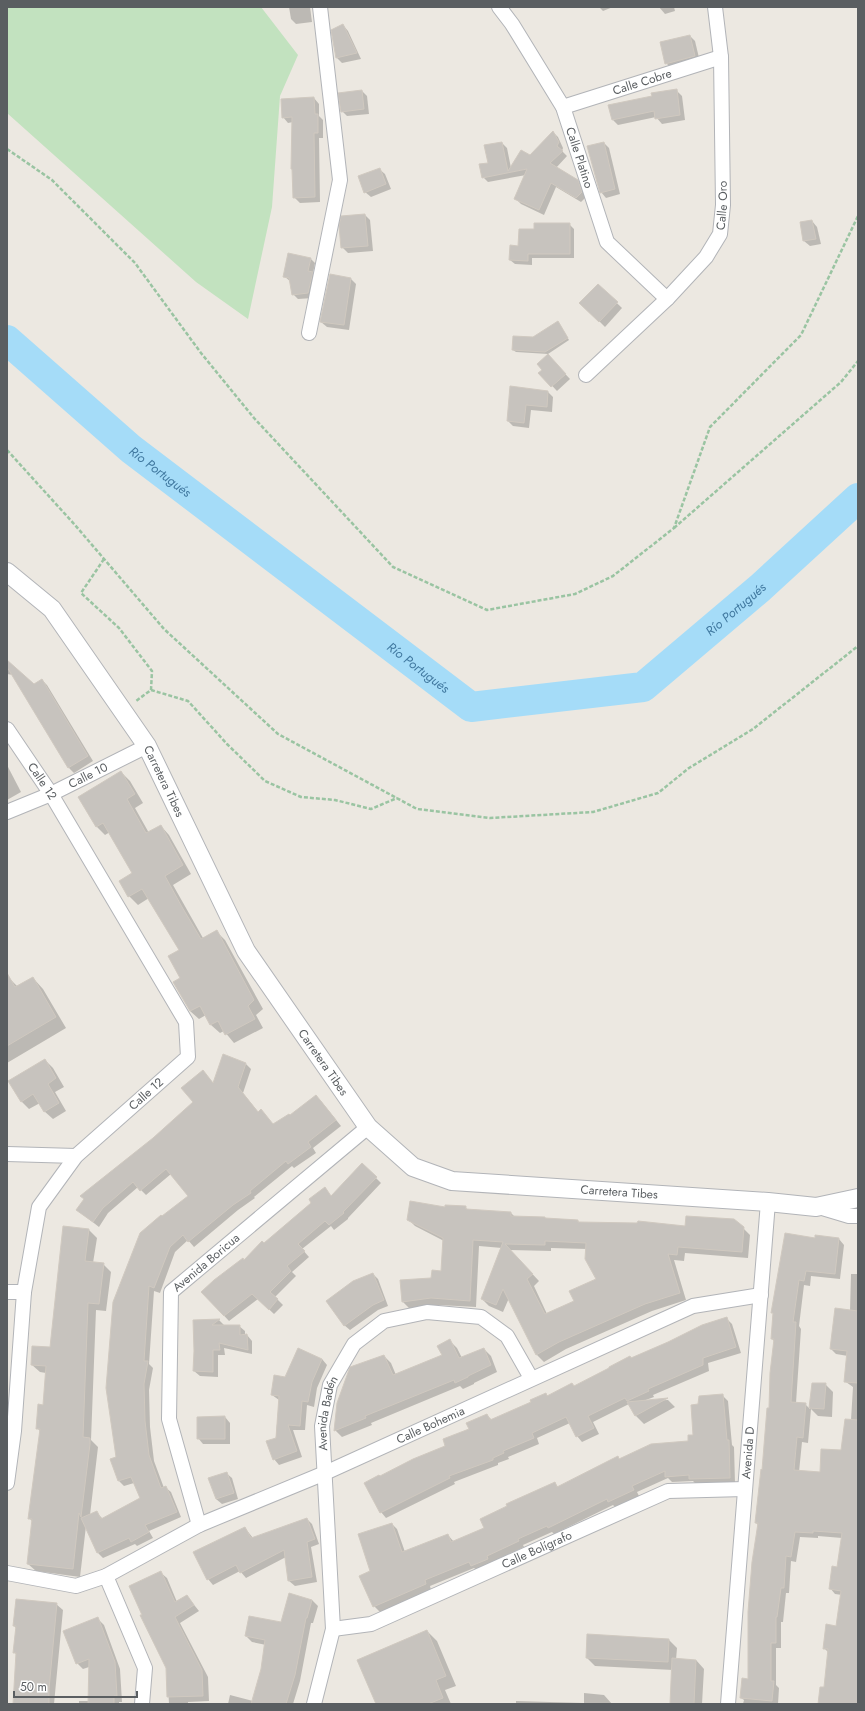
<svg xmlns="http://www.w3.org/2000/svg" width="865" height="1711" viewBox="0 0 865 1711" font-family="Jost,sans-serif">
<rect width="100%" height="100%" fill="#ece8e1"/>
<polygon fill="#c2e2bf" points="7,7 261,7 298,55 280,96 272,207 248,319 196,282 7,113"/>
<g fill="#0003" fill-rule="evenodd">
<polygon points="289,7 310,7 312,22 296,24 291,19"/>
<polygon points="599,7 613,7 603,11"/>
<polygon points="659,7 674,7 675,11 665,14"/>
<polygon points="343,25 348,31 361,59 342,63 337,58 332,30"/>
<polygon points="690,36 695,41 700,62 671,68 666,63"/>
<polygon points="676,90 682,96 685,120 662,124 656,117 618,125 613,120 653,97"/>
<polygon points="362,91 367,96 369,114 347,116 342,111"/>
<polygon points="314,98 319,104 319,116 323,120 323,138 319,138 320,202 300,203 294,197 293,122 288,123 283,117"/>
<polygon points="553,132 558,137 563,148 562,151 567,156 556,168 577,181 583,186 586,197 581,202 556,187 544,215 521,204 516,199 526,175 488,182 483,177 489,164 502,143 507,148 511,168 530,156"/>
<polygon points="604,143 609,148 620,194 606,198 601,192"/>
<polygon points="379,169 385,174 391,189 371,197 365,192"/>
<polygon points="365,215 370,220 373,251 348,253 342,247"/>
<polygon points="812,221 817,227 821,244 810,246 804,241 801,223"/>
<polygon points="569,224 574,229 574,258 532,258 532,265 515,264 510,260 519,247 535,230"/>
<polygon points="310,258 315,263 313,273 317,278 313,298 298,299 293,294 291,282 284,276"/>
<polygon points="351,279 356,284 349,330 327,327 321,322"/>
<polygon points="598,285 622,308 605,327 581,303"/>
<polygon points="560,325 569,340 548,354 516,352 513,350"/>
<polygon points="553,361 570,379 557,391 540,373"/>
<polygon points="511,387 548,392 553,397 552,412 531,410 529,428 513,426 508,421"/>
<polygon points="7,662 34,685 42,680 47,685 93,761 74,773 69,768 13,675 7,674"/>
<polygon points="7,765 21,792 7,800"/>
<polygon points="121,772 130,781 143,803 135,808 149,833 161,826 169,835 191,874 173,885 203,938 216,931 225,940 263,1009 256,1015 263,1028 234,1043 224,1031 220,1033 211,1025 206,1015 199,1019 190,1011 182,978 180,951 149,898 138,905 129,896 120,881 134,873 110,832 105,835 97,827 79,797"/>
<polygon points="33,978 43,989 66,1028 7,1063 7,981 10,979 18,987"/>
<polygon points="224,1056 246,1064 251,1069 243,1093 259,1113 274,1125 321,1101 341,1126 313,1148 316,1153 294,1168 292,1166 254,1197 255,1198 238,1210 194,1247 188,1240 175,1252 160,1293 154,1291 149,1364 153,1368 149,1390 150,1427 154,1461 164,1488 165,1487 171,1492 181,1517 149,1531 153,1538 137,1546 135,1544 103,1558 98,1553 86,1526 80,1577 36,1571 28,1564 33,1522 30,1519 41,1432 37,1428 44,1406 46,1373 40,1372 32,1365 51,1348 64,1227 89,1230 97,1238 93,1263 103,1264 111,1272 106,1311 96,1310 91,1440 98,1447 90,1515 96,1512 103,1519 141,1498 134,1483 124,1486 119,1481 111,1459 117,1457 107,1388 162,1218 189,1196 171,1174 146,1195 138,1187 108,1213 99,1227 77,1210 195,1102 208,1077 214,1084"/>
<polygon points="45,1060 53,1068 64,1087 55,1092 66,1111 53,1119 44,1111 40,1103 29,1109 21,1101"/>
<polygon points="362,1164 381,1183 348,1218 348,1219 334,1230 331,1226 302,1249 309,1257 292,1272 296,1276 275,1297 283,1305 274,1314 258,1299 229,1321 202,1292 244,1261 313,1203 324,1189 332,1197"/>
<path d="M465,1207L468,1210L511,1213L515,1217L545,1218L546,1219L577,1220L580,1223L686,1227L743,1228L750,1235L748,1258L685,1253L684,1261L674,1260L686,1300L652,1311L566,1349L544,1362L537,1355L509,1298L503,1312L489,1306L482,1299L502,1248L479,1246L476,1307L439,1305L410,1309L403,1302L442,1272L444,1241L415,1226L408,1219L446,1209ZM551,1248L587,1249L597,1280L575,1302L547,1314L534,1286L539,1281L510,1250L551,1251Z"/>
<polygon points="815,1239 839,1239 844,1245 840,1279 811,1276 810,1286 804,1285 799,1326 801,1329 796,1403 805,1404 810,1409 813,1384 825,1384 833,1392 832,1417 818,1416 811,1409 808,1443 802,1442 799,1472 820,1473 842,1451 851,1420 853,1387 846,1382 848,1356 836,1354 831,1349 850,1311 851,1274 858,1274 858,1704 819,1704 825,1688 829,1653 824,1648 837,1627 842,1595 835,1594 830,1588 838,1568 842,1538 818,1536 818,1538 800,1537 796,1562 791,1561 789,1593 786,1593 783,1622 781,1622 781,1648 776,1648 776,1685 779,1688 778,1704 743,1704 744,1700 741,1698 749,1680 758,1525 756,1523 770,1410 774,1341 772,1339 773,1313"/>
<polygon points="373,1274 378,1279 388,1306 378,1310 350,1330 344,1325"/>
<polygon points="726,1318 732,1324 741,1353 708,1363 709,1371 653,1395 654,1397 643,1401 668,1400 675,1407 644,1424 636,1416 629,1404 593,1422 599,1434 582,1442 577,1436 570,1423 537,1438 539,1444 508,1457 509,1459 498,1463 498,1465 454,1482 455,1484 386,1518 381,1512 380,1477 446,1446 470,1430 487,1415 492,1420 533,1403 545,1394 548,1396 575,1387 630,1357 632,1358"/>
<polygon points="219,1320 225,1326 239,1326 245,1331 245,1336 247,1335 252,1341 252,1354 224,1348 225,1355 218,1355 218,1377 200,1376 194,1371 194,1321"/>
<polygon points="450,1341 457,1348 462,1358 484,1349 491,1356 497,1372 474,1383 474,1384 463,1389 460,1386 371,1423 372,1425 342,1437 335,1430 384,1356 391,1363 396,1375 443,1356"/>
<polygon points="322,1359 327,1365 317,1388 314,1407 307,1405 305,1430 293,1430 302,1457 279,1465 274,1459 279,1400 272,1395 285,1378"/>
<polygon points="722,1395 728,1401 732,1445 734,1447 735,1483 696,1484 693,1481 672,1482 668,1478 637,1492 639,1496 615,1507 613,1505 554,1534 552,1532 523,1545 524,1547 492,1562 493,1564 478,1571 474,1568 430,1586 431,1590 380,1612 374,1606 371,1571 392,1524 397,1529 405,1552 448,1535 454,1542 485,1528 555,1483 559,1488 618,1458 620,1460 690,1442 695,1436 699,1405"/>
<polygon points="225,1417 230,1423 230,1444 203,1444 198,1438"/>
<polygon points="226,1473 232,1478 238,1499 222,1504 216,1499"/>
<polygon points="307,1519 312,1524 319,1544 311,1547 317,1582 295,1586 289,1581 286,1557 246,1578 240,1571 213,1585 208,1579 245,1528 253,1538"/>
<polygon points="161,1573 167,1578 177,1602 187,1596 199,1611 180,1623 208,1677 209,1701 188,1702 188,1704 169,1704 167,1668 143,1615"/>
<polygon points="312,1600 318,1606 313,1623 311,1623 300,1681 293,1704 228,1704 230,1695 253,1701 262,1669 266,1645 252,1642 246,1636 282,1623"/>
<polygon points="56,1604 63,1610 54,1704 14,1704 17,1655 14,1652 16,1628 14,1626"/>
<polygon points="97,1618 104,1625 120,1669 122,1702 119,1702 119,1704 79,1704 79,1701 89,1701 89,1667 83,1669 77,1663"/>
<polygon points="427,1631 437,1641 456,1686 445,1690 451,1704 377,1704"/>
<polygon points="669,1640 677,1648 676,1660 696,1660 704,1669 702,1704 671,1704 673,1670 595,1666 587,1658"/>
<polygon points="584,1693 604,1695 612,1704 516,1704 516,1701 584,1703"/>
</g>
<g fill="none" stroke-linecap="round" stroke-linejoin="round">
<path stroke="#a5dcf8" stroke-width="30" id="s1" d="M7,340L131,449L471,707L643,687L760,588L858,498"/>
</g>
<g fill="#c7c3be" stroke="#d0c9c0" fill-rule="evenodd">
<polygon points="343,24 357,53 336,58 331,30"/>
<polygon points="690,35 695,56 665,64 660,42"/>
<polygon points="677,89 680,115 655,119 654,111 612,120 608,105 652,96 651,93"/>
<polygon points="362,90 364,109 341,112 338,93"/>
<polygon points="314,97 315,114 318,114 318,133 314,133 315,197 293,198 292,169 291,169 292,117 282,118 281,99"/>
<polygon points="553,131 559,142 557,146 563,151 550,163 578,180 582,192 576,198 551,183 539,210 514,199 527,169 482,178 479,164 488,163 484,145 502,142 508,171 521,150 530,155"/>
<polygon points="604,142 615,189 600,193 587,146"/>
<polygon points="380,168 386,184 364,193 358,176"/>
<polygon points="365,214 368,246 341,248 339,226 341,216"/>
<polygon points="812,220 816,239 803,241 800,222"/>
<polygon points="534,223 570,223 570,254 528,254 528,261 509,260 510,245 518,246 519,229 534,229"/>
<polygon points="288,253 311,258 308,271 313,272 308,293 292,295 289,278 283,277"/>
<polygon points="330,274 351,278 344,325 320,322"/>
<polygon points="598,284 618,302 599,322 579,303"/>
<polygon points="558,321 568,338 545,352 512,350 513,336 533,337"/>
<polygon points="548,354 566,374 551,387 538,373 542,370 537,364"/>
<polygon points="510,386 548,391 547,407 526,405 524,423 507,421"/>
<polygon points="7,660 34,684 42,679 88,756 68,768 7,667"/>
<polygon points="121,771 135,794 127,799 146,833 161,825 183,865 165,876 182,907 201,939 217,930 254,1000 248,1006 255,1019 225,1035 218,1021 210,1025 200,1006 190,1011 173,982 180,978 168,956 179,950 142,889 128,897 119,881 132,873 103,823 96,827 78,797"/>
<polygon points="7,973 15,987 33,977 56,1017 7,1046"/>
<polygon points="223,1054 246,1063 238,1087 258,1112 261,1109 273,1124 289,1114 290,1115 316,1095 336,1120 308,1142 311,1147 288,1164 286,1161 250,1191 251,1193 233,1205 188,1242 183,1235 170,1247 154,1288 149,1286 144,1361 148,1361 144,1384 145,1421 149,1455 161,1488 166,1486 177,1512 145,1525 149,1532 131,1542 129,1538 97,1553 81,1518 97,1511 101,1519 140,1498 131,1477 118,1481 110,1459 116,1457 106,1388 113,1302 140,1233 161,1215 162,1216 188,1196 166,1169 140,1191 133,1182 103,1208 93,1222 76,1210 84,1199 80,1196 153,1138 193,1102 181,1088 203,1070 213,1083"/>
<polygon points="45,1059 56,1078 48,1084 59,1103 44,1112 33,1094 21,1102 8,1081"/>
<polygon points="362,1163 377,1177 343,1212 344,1213 329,1225 325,1221 298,1244 305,1251 287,1266 291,1271 270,1292 278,1299 269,1310 252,1294 224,1316 201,1292 214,1280 243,1258 244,1260 262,1241 264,1243 311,1203 309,1199 325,1187 331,1196"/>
<path d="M410,1201L445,1207V1205L466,1206V1209L511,1212V1216L545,1217V1218L578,1220V1222L637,1223L638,1221L685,1226L686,1216L734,1219L744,1227L742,1252L678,1247L677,1255L668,1254L680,1293L645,1304L559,1342L536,1355L503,1289L496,1305L481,1299L503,1242L473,1240L470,1301L431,1298L402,1302L400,1280L431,1278L432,1270L441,1271L443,1238L407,1220ZM545,1241L586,1243L585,1259L596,1279L569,1291L574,1301L545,1314L527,1279L533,1274L505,1244L545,1245Z"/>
<polygon points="63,1226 89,1229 85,1261 104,1263 99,1304 88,1303 83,1437 90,1438 90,1444 81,1517 79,1513 73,1569 27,1564 32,1519 28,1519 40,1429 36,1429 38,1404 43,1405 46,1366 31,1365 32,1346 50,1347"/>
<polygon points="785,1233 815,1238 815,1235 839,1238 835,1274 806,1271 804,1281 799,1280 793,1322 796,1322 791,1402 806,1403 803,1438 797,1437 794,1470 820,1472 821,1449 841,1450 845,1419 858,1420 858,1704 818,1704 820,1687 824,1687 828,1649 823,1649 826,1624 836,1626 841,1591 829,1589 832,1566 837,1567 842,1533 813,1531 813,1533 795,1532 791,1557 786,1556 784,1588 781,1588 777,1617 776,1617 776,1643 771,1643 771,1681 774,1681 772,1701 740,1698 742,1678 748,1679 748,1612 752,1562 758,1523 755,1523 761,1469 762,1470 767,1408 769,1408 770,1373 774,1339 771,1339 773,1313 771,1313"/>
<polygon points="373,1273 384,1300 373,1305 344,1326 326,1301 353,1281"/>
<polygon points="835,1308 858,1311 858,1383 844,1382 847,1351 830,1349"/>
<polygon points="727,1317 736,1347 703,1358 703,1365 648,1389 649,1391 627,1401 625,1398 588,1416 594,1428 576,1437 566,1417 532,1433 534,1438 503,1451 504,1453 493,1458 493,1460 449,1476 450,1478 380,1513 364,1483 379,1475 380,1476 413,1459 445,1446 443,1439 469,1429 466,1423 487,1414 490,1420 531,1402 530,1400 546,1393 547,1396 572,1383 574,1386 609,1368 609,1367 630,1356 631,1358 668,1342 702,1325"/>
<polygon points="220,1319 212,1325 240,1325 240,1335 247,1334 248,1350 219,1343 220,1350 213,1350 213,1372 193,1371 194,1351 193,1320"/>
<polygon points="450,1339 459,1358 484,1348 491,1365 468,1376 468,1377 455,1383 454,1380 365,1416 366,1418 334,1431 337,1403 350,1367 384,1355 393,1375 442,1355 437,1346"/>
<polygon points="298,1348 322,1359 312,1382 308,1402 302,1401 300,1426 288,1425 297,1451 273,1460 266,1441 276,1438 279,1396 271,1395 274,1375 285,1377"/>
<polygon points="812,1383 826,1383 824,1409 809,1408"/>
<polygon points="723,1394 727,1440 729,1440 730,1478 689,1479 689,1475 665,1477 665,1471 632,1486 634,1490 608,1502 607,1499 548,1528 547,1526 518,1539 519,1541 487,1556 488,1559 471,1566 469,1562 425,1580 426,1584 373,1607 359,1576 370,1571 358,1534 392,1523 402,1552 448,1534 451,1542 484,1528 480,1519 507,1506 506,1504 555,1482 557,1487 618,1456 619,1459 651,1444 688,1441 688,1435 693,1435 691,1405 698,1404 699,1396"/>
<polygon points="668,1398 635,1416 627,1402"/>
<polygon points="225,1416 225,1439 197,1439 197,1417"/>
<polygon points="227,1472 234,1493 216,1499 208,1478"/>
<polygon points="307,1518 315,1539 307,1542 312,1577 288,1581 284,1550 240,1573 236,1565 207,1580 193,1552 245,1527 251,1538"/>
<polygon points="161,1571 175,1602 187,1595 194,1605 175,1617 202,1670 203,1696 167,1697 166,1668 140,1615 142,1615 129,1586"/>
<polygon points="289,1593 312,1600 307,1618 306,1618 295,1675 286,1704 251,1704 261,1669 265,1640 245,1636 249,1616 281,1622"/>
<polygon points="16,1599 57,1603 49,1689 49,1704 13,1704 16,1653 13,1653 16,1626 13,1626"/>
<polygon points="98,1617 115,1662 117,1696 114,1696 114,1704 88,1704 89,1659 76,1664 63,1631"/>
<polygon points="427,1630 446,1676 436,1680 443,1698 428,1704 376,1704 357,1660"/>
<polygon points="587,1634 669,1639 668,1662 586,1658"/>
<polygon points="672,1658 696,1660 694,1704 670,1704"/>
</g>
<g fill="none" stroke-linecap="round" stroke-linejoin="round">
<g stroke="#b2b4b8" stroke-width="16">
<g id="minor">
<path id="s2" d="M499,7L512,24L563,107L607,242L667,299"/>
<path id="s3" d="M563,107L721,57"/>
<polyline points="309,333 340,180 320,7"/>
<path id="s4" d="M586,375L667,299L706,257L720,234L723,205L721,57L715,7"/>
<path id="s5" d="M7,729L51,794L186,1022L188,1057L76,1156L39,1207L24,1292L14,1431L7,1483"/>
<path id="s6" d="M7,812L51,794L147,746"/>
<polyline points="7,1154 76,1156"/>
<polyline points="819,1207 849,1216 858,1216"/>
<polyline points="7,1292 24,1292"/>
<path id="s7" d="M199,1525L169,1419L171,1292L368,1127"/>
<path id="s8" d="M7,1573L76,1586L106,1576L199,1525L325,1473L693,1306L761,1295"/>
<polyline points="106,1576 145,1668 142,1704"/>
<path id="s9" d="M333,1629L371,1624L668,1491L745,1489"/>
<path id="s10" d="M314,1704L333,1629L322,1426L330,1385L354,1344L384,1321L427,1312L481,1317L507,1336L531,1378"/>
<path id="s11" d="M728,1704L768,1202"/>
</g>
</g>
<g stroke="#b2b4b8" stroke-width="20">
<g id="tertiary">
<path id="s12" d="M7,572L52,609L147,746L246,951L368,1127L413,1167L452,1181L768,1202L816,1207L858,1198"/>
</g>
</g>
<g stroke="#9ac4a2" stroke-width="2.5" stroke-dasharray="4 2" stroke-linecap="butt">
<polyline points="7,149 52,180 135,263 201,353 254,418 393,567 487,610 575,594 613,576 674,528 710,427 801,335 858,216"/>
<polyline points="7,450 75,525 164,629 278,734 417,809 490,818 593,812 658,793 689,768 753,729 858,646"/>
<polyline points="674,528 841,382 858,361"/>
<polyline points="104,559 81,593 119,628 152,671 151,690 136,701"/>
<polyline points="151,690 188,701 227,744 265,781 301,797 335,800 371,809 397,798"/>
</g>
<use href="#minor" stroke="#fff" stroke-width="14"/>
<use href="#tertiary" stroke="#fff" stroke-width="18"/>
</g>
<g text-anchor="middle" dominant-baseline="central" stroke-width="3" stroke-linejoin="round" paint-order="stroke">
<g font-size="12" fill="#5a5e61" stroke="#fff">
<text stroke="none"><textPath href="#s3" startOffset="83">Calle Cobre</textPath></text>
<text stroke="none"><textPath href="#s2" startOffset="172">Calle Platino</textPath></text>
<text stroke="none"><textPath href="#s4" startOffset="224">Calle Oro</textPath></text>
<text stroke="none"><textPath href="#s6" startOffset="89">Calle 10</textPath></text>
<text stroke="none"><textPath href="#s5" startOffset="63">Calle 12</textPath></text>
<text stroke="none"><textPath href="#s12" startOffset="264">Carretera Tibes</textPath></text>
<text stroke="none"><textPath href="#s12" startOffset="588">Carretera Tibes</textPath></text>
<text transform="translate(146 1094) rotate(-42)">Calle 12</text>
<text stroke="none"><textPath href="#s12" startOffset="936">Carretera Tibes</textPath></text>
<text stroke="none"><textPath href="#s7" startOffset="283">Avenida Boricua</textPath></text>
<text stroke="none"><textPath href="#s10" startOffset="294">Avenida Badén</textPath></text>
<text stroke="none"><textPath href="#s8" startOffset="460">Calle Bohemia</textPath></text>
<text stroke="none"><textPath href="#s11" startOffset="252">Avenida D</textPath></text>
<text stroke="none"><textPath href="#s9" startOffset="220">Calle Bolígrafo</textPath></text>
</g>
<g font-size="13" font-style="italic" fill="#4179a0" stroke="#fff">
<text stroke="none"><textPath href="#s1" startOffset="202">Río Portugués</textPath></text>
<text stroke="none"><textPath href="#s1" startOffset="886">Río Portugués</textPath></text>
<text stroke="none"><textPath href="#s1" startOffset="526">Río Portugués</textPath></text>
</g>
</g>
<rect width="865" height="1711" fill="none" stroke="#5a5e61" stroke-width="16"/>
<path d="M14 1691v6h123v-6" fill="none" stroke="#5a5e61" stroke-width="2"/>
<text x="20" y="1691" font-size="12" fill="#5a5e61" stroke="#ffffff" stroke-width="3" paint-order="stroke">50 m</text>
</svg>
